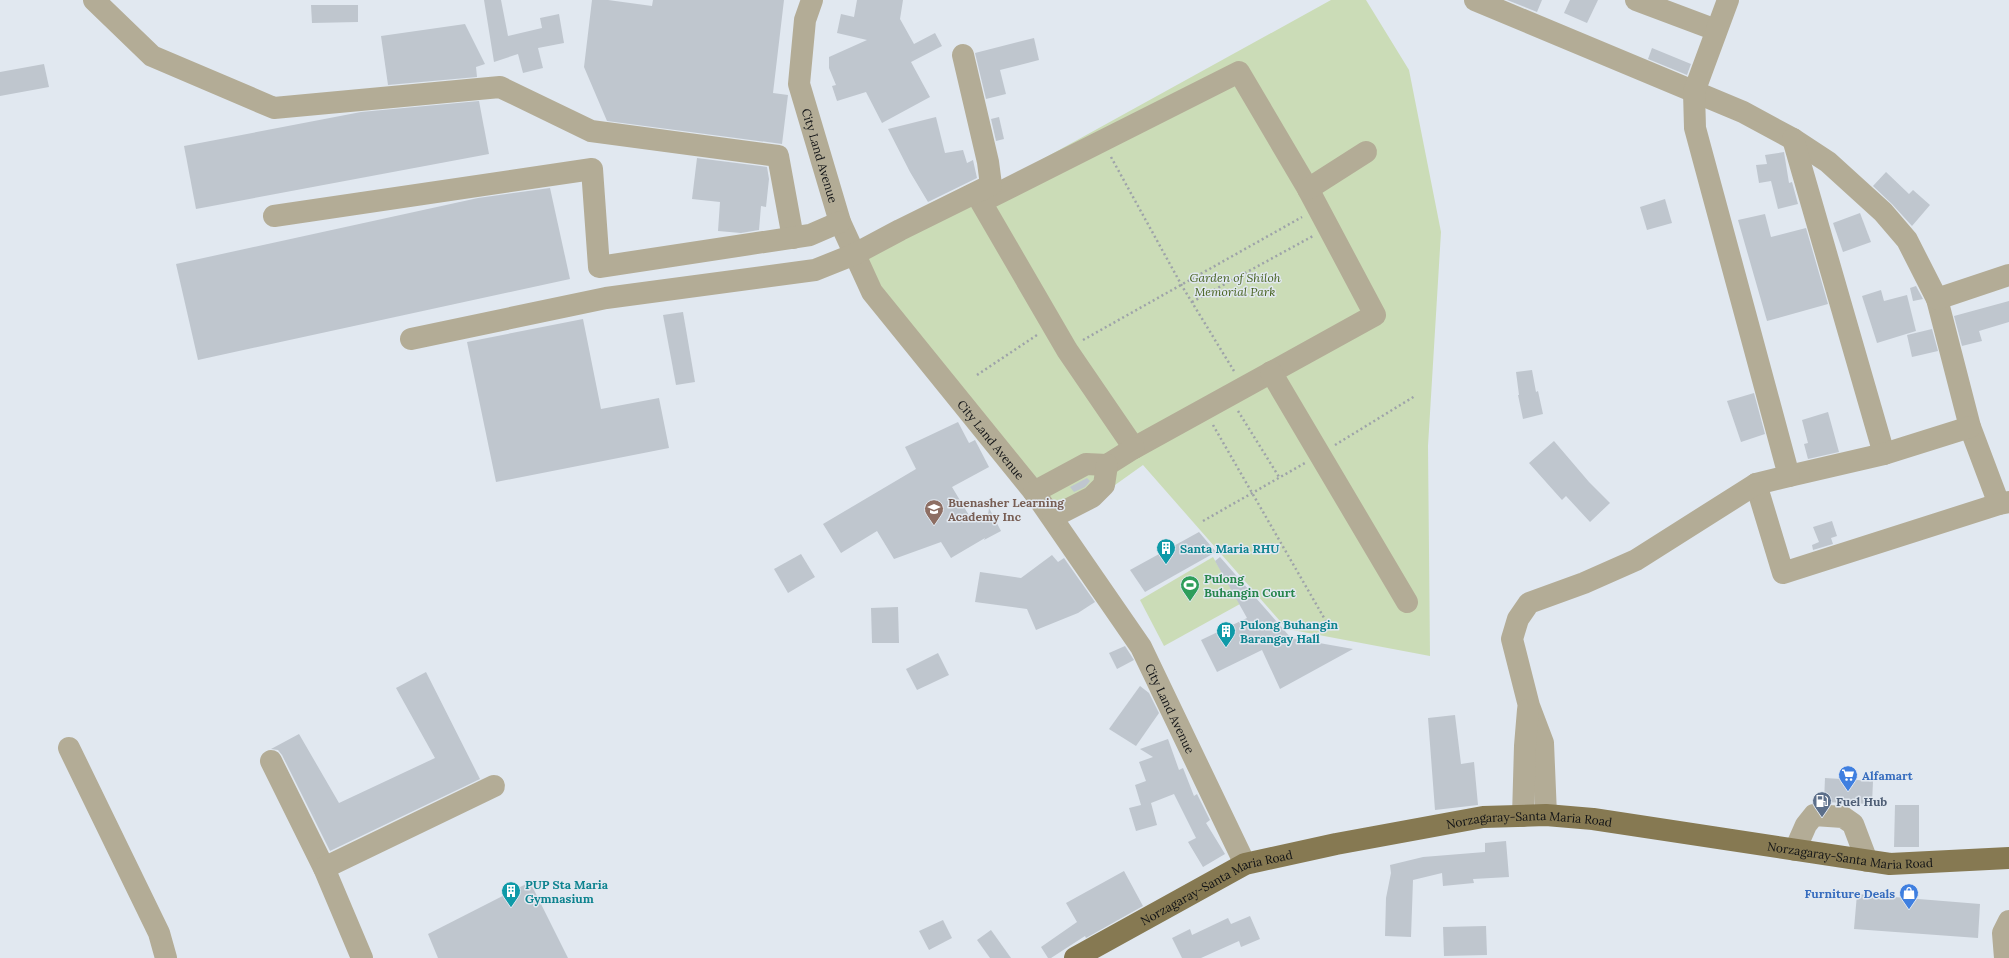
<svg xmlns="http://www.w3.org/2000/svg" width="2009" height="958" viewBox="0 0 2009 958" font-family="Lora,serif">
<rect width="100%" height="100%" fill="#e1e8f0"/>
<g fill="#cbdcb7">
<polygon points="1331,0 1366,0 1409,70 1441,232 1428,446 1430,656 1287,629 1143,465 1059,525 855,254 941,215"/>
<polygon points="1213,557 1240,604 1164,646 1140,600"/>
</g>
<g fill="#bfc6ce">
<polygon points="484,0 501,0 508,36 542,28 540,18 559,14 564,43 538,48 543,68 523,73 518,54 494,62"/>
<polygon points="592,0 608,0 652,6 653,0 784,0 773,93 788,95 782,144 607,121 584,67"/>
<polygon points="857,0 903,0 900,19 914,44 935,33 942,46 911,62 930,97 882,123 866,92 837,101 832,86 836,85 829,68 829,57 867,40 837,33 841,14 854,17"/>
<polygon points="1507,0 1542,0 1537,12"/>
<polygon points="1570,0 1598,0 1587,23 1564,13"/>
<polygon points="311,5 358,5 358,22 312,23"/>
<polygon points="465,24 485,64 476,67 477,77 388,85 381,36"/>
<polygon points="1034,38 1039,60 1000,70 1006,94 986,99 975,53"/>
<polygon points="1652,48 1691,64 1687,75 1648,59"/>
<polygon points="44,64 49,87 0,96 0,72"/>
<polygon points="479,101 489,154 196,209 184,146 361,112"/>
<polygon points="936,117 945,153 963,150 967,163 973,160 977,178 928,202 910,172 888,129"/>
<polygon points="999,117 1004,139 996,141 991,119"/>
<polygon points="1784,152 1789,183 1792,182 1798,204 1778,209 1771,181 1759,183 1756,165 1767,164 1765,155"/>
<polygon points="697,158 767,167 769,179 766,207 761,206 759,230 741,233 718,231 720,202 692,199"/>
<polygon points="1886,172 1909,194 1913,190 1930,205 1912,226 1892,204 1873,186"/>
<polygon points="550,188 570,279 198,360 176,264 478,198"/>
<polygon points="1665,199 1672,223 1647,230 1640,207"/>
<polygon points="1860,213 1871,242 1843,252 1833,223"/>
<polygon points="1765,214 1771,237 1806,228 1828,304 1767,321 1738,220"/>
<polygon points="1916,286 1923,299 1913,301 1910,288"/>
<polygon points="1881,290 1884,301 1907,295 1916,331 1877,343 1862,296"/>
<polygon points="2009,301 2009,322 1979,331 1982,341 1962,346 1954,316"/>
<polygon points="683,312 695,382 676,385 663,315"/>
<polygon points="583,319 601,409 659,398 669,448 496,482 467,342"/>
<polygon points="1932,329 1938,351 1912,357 1907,335"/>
<polygon points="1532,370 1536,392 1538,391 1543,414 1523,419 1518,395 1519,395 1516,372"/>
<polygon points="1754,393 1765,434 1741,442 1727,401"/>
<polygon points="1828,412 1839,452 1808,459 1804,444 1808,443 1802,420"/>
<polygon points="958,422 969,443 975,440 989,467 952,487 973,522 988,515 989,508 1001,531 984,540 985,538 951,558 941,542 894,559 877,531 841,553 823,524 916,469 905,447"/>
<polygon points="1554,441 1589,482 1610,503 1590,522 1566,496 1562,500 1529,463"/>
<polygon points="1087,478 1090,481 1085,487 1074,492 1070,487"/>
<polygon points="1832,521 1837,536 1831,538 1833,544 1813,550 1812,545 1819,542 1813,527"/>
<polygon points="1199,532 1216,552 1145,592 1130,570"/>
<polygon points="801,554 815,577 788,593 774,569"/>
<polygon points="1052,555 1058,562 1064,558 1095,602 1078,613 1036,630 1027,609 975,602 980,572 1021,578"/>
<polygon points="1220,557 1291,638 1353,649 1280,689 1262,650 1217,672 1201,640 1247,618 1215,561"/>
<polygon points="898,607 899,643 872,643 871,608"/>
<polygon points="1125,646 1134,660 1117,669 1109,653"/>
<polygon points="938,653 949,675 917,690 906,669"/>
<polygon points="426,672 480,779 330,851 282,755 278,750 271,749 299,734 339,803 435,758 396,688"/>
<polygon points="1140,686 1149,693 1159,713 1136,746 1109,729"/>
<polygon points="1455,715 1461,764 1474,762 1478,805 1435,810 1428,718"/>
<polygon points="1168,739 1179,770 1183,768 1194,796 1197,794 1210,820 1206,823 1225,854 1203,867 1188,842 1196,838 1174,794 1151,803 1157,825 1136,831 1129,808 1141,805 1135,785 1146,781 1139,762 1153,757 1140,749"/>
<polygon points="1825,778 1873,781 1872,804 1824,802"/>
<polygon points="1895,805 1919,805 1919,847 1894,847"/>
<polygon points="1506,841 1509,877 1473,879 1474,883 1443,886 1442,873 1413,880 1411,937 1385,936 1386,898 1391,873 1390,865 1423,857 1485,852 1485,843"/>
<polygon points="1124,871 1143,906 1086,938 1085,936 1051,958 1048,958 1041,947 1077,922 1066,903"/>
<polygon points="530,882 568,958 438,958 428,934"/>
<polygon points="1857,894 1980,904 1978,938 1854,929"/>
<polygon points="1250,916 1260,939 1241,947 1239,941 1201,958 1182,958 1172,938 1190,929 1192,935 1228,918 1231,924"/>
<polygon points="943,920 952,938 929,950 919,931"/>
<polygon points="1486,926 1487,955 1444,956 1443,927"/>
<polygon points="991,930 1011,958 990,958 977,940"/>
</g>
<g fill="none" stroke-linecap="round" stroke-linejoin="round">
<g stroke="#9ea3a9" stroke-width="2.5" stroke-dasharray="2 3" stroke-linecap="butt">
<polyline points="1111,157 1182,286 1234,371"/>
<polyline points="1192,302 1313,236"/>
<polyline points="1083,340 1302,217"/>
<polyline points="977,375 1037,335"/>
<polyline points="1238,411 1279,477"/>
<polyline points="1213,425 1331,630"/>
<polyline points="1335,445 1415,396"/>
<polyline points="1203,521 1305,463"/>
</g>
<g stroke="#b3ac96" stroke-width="22">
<polyline points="94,0 152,56 274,108 500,87 591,131 778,156 793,238"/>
<path id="s1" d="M812,0L805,20L799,84L840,222L872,292L1034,492L1141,647L1245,864"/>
<polyline points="1475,0 1743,112 1793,139 1828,162 1883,212 1907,240 1937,299 1970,427 1999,504"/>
<polyline points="1636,0 1716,30"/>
<polygon points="1239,72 1308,189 1375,315 1134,448 1067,350 981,202"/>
<polyline points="1793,139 1884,454"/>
<polyline points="1308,189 1366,152"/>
<polyline points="274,216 592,169 599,267 810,235 840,222"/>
<polyline points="1937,299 2009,275"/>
<polyline points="411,339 606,298 815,270 855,254 900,230 991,185 988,162 963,55"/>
<polyline points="1271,372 1407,602"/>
<polyline points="1789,476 1884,454 1970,427"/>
<polyline points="1756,484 1783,573 1999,504 2009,502"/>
<polyline points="1034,492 1086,464 1107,465 1134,448"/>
<polyline points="1053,517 1092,497 1104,485 1107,465"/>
<polyline points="69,748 159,933 166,958"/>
<polyline points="271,761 324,868 362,958"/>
<polyline points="1546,815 1543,743 1529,706 1512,639 1518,619 1529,603 1584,583 1636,560 1756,484 1789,476 1695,128 1694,92 1728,0"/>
<polyline points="1523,816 1525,746 1528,710"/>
<polyline points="1795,850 1806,825 1814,815 1843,817 1853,824 1867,861"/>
<polyline points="324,868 494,786"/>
<polyline points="2005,958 2003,933 2009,921"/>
</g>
<path stroke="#867952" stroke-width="22" id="s2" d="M1075,958L1245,864L1336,844L1483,817L1546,815L1593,819L1890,864L2009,858"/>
</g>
<defs>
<g id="school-pin" transform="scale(1)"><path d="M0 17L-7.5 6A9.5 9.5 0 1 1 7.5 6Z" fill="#8d6e63" stroke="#e1e8f0"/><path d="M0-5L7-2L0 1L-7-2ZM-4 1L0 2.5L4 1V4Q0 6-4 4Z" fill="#fff"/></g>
<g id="building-pin" transform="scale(1)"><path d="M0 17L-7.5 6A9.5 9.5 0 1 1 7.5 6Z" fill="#0f9aa8" stroke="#e1e8f0"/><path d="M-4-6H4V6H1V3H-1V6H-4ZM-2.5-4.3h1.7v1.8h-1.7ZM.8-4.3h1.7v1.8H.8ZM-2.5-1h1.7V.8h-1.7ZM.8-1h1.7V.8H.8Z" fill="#fff"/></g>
<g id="stadium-pin" transform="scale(1)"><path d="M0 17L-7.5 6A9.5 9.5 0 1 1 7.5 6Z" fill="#2e9e5b" stroke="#e1e8f0"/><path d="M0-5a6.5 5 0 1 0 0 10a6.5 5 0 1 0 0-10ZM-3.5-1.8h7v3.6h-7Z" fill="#fff"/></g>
<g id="supermarket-pin" transform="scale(1)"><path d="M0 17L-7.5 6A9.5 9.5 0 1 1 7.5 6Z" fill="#3f7fe0" stroke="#e1e8f0"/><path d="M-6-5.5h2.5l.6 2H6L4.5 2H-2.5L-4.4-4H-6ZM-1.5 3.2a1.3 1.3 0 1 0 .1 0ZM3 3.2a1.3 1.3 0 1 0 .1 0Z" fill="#fff"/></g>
<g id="fuel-pin" transform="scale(1)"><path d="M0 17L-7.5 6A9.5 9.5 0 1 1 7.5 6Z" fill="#5c6f8a" stroke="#e1e8f0"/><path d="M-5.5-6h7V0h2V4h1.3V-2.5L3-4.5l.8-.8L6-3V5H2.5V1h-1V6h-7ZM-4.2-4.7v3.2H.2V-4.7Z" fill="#fff"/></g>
<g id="shop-pin" transform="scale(1)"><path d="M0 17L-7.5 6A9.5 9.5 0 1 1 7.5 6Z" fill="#3f7fe0" stroke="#e1e8f0"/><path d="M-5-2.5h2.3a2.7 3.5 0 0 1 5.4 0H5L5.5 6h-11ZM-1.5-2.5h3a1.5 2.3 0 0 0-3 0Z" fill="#fff"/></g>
</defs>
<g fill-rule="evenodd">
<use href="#school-pin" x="934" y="509"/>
<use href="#building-pin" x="1166" y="548"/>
<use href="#stadium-pin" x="1190" y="585"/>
<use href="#building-pin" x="1226" y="631"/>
<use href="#supermarket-pin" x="1848" y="775"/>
<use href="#fuel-pin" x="1822" y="801"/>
<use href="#building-pin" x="511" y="891"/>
<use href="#shop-pin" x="1909" y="893"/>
</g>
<g text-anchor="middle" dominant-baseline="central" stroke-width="3" stroke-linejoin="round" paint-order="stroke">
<g font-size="12" fill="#101215" stroke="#e1e8f0">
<text stroke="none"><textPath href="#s1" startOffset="160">City Land Avenue</textPath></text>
<text stroke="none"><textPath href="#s1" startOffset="496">City Land Avenue</textPath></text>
<text stroke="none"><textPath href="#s1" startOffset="820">City Land Avenue</textPath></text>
<text stroke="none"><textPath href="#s2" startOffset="483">Norzagaray-Santa Maria Road</textPath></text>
<text stroke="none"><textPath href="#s2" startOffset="807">Norzagaray-Santa Maria Road</textPath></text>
<text stroke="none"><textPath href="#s2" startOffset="159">Norzagaray-Santa Maria Road</textPath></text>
</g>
<g font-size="12" font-style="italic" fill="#47621f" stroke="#e1e8f0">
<text x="1235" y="277">Garden of Shiloh<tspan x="1235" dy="14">Memorial Park</tspan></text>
</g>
<g font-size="12" font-weight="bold" fill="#785e54" stroke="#e1e8f0" text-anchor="start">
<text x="948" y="502">Buenasher Learning<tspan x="948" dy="14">Academy Inc</tspan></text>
</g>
<g font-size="12" font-weight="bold" fill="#0d838f" stroke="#e1e8f0" text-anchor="start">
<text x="1180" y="548">Santa Maria RHU</text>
<text x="1240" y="624">Pulong Buhangin<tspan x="1240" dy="14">Barangay Hall</tspan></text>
<text x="525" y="884">PUP Sta Maria<tspan x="525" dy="14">Gymnasium</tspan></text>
</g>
<g font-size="12" font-weight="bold" fill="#27864d" stroke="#e1e8f0" text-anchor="start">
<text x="1204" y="578">Pulong<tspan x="1204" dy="14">Buhangin Court</tspan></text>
</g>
<g font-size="12" font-weight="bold" fill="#366cbe" stroke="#e1e8f0" text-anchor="start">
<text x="1862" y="775">Alfamart</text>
<text x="1895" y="893" text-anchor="end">Furniture Deals</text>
</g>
<g font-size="12" font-weight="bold" fill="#4e5e75" stroke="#e1e8f0" text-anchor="start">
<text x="1836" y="801">Fuel Hub</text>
</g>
</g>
</svg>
